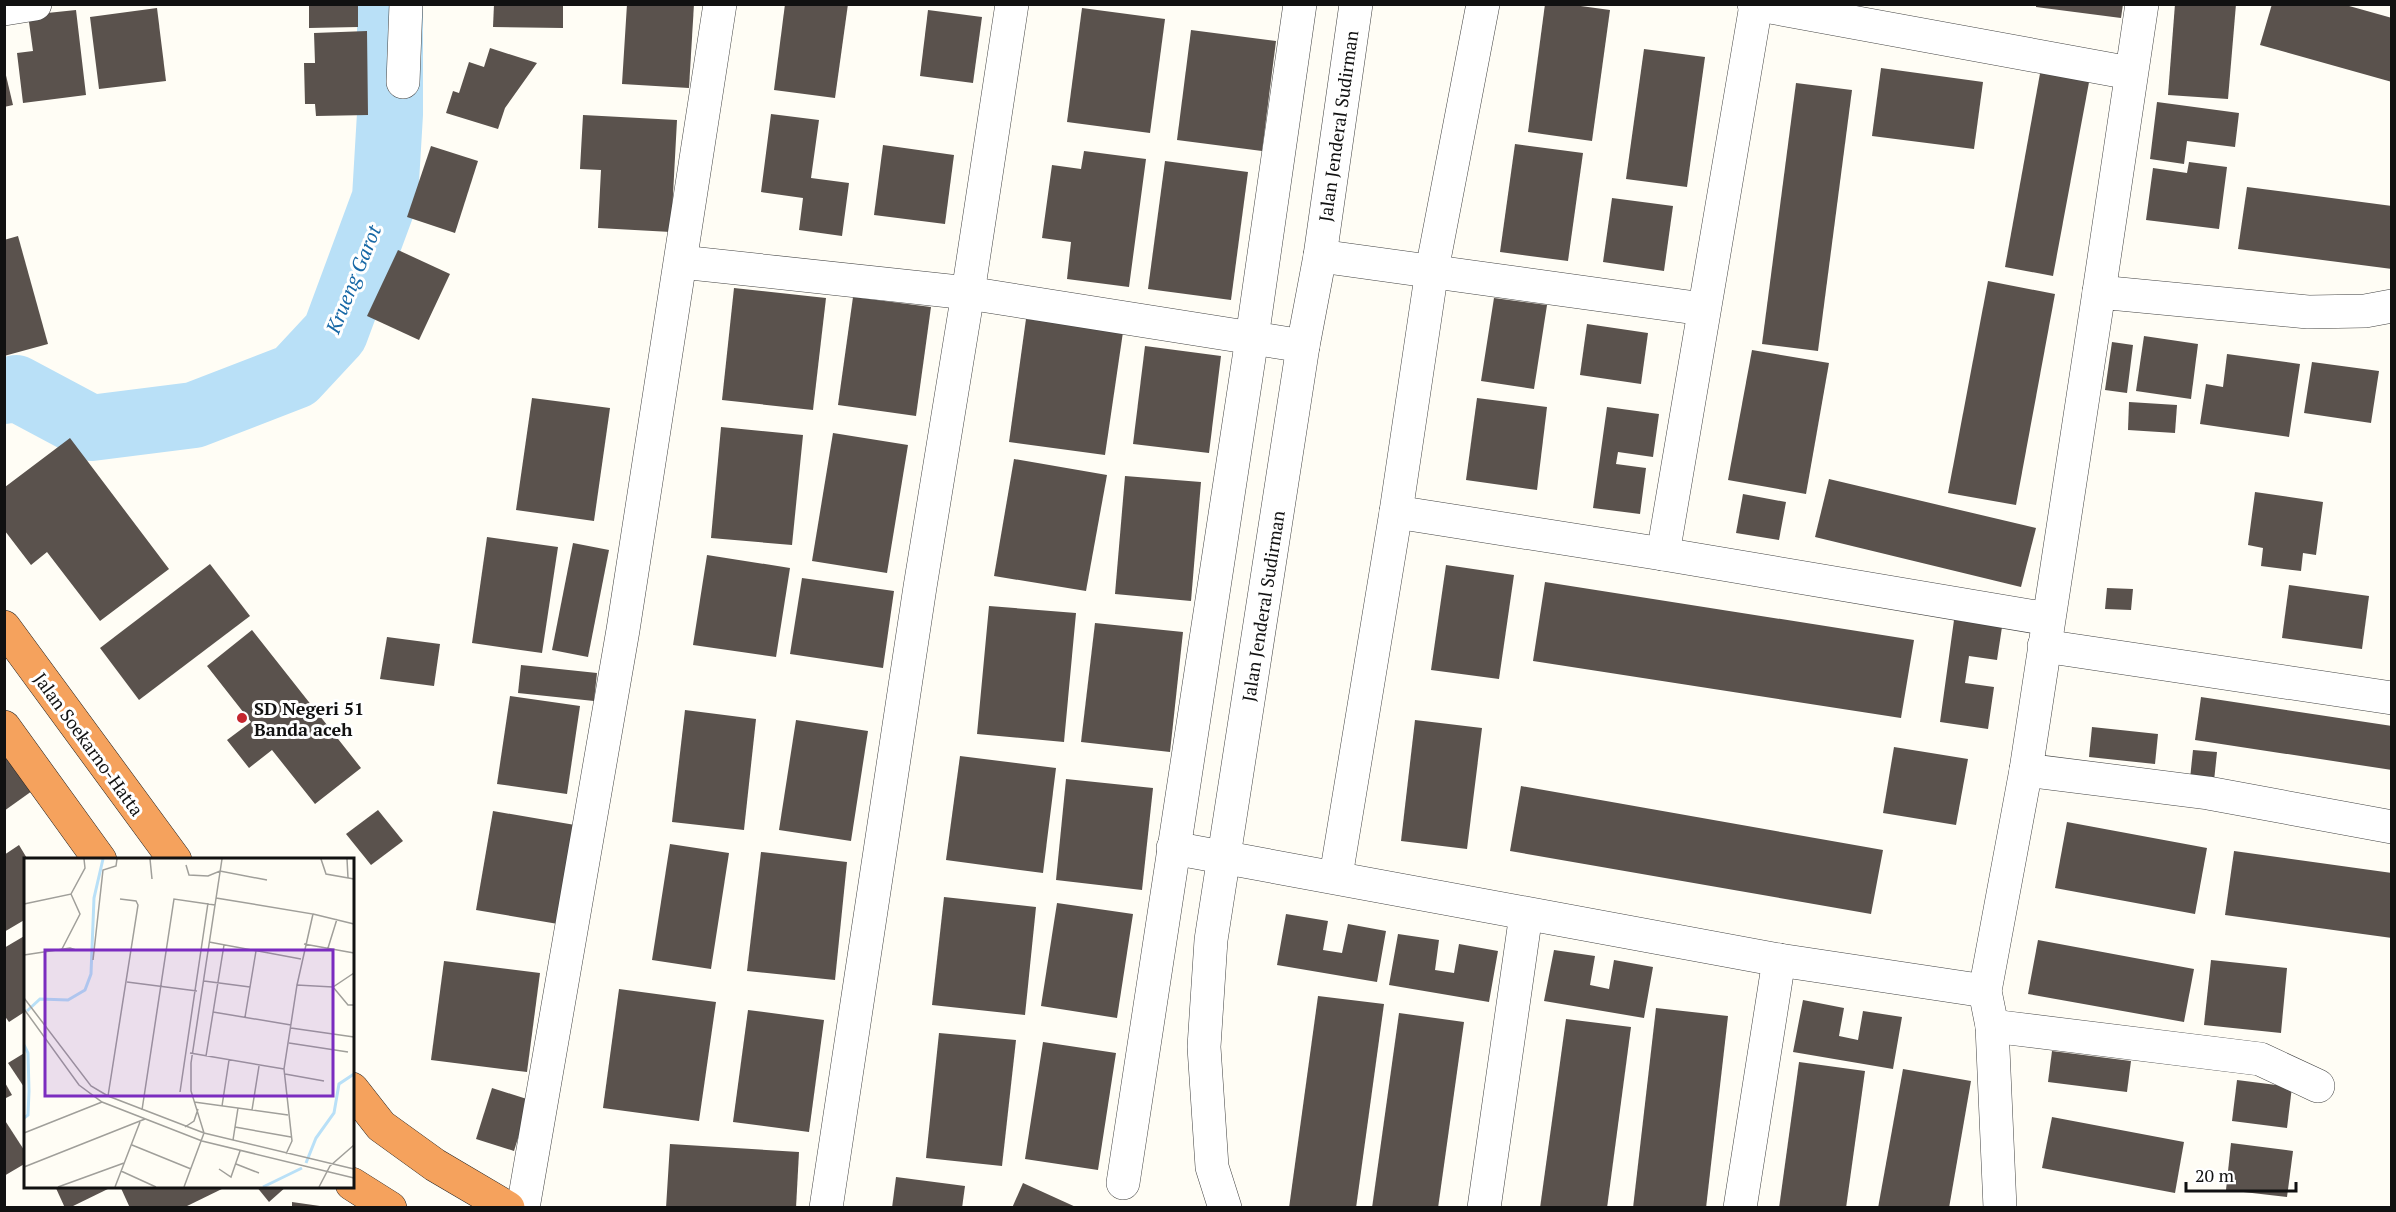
<svg xmlns="http://www.w3.org/2000/svg" width="2396" height="1212" viewBox="0 0 2396 1212" font-family="'PT Serif',serif">
<rect width="100%" height="100%" fill="#fffdf5"/>
<g fill="none" stroke-linecap="round" stroke-linejoin="round">
<polyline stroke="#b9e0f7" stroke-width="66" points="4,391 16,388 91,428 194,415 295,376 335,333 385,198 390,114 390,4"/>
</g>
<g fill="#5a524d">
<polygon points="494,4 563,4 563,28 493,27"/>
<polygon points="627,4 694,4 689,88 622,84"/>
<polygon points="785,4 848,4 835,98 774,90"/>
<polygon points="1545,4 1566,4 1610,10 1592,141 1528,132"/>
<polygon points="2036,4 2123,4 2121,18 2036,7"/>
<polygon points="2175,4 2236,4 2228,99 2168,95"/>
<polygon points="2272,4 2342,4 2392,18 2392,82 2260,45"/>
<polygon points="309,5 358,5 358,27 309,28"/>
<polygon points="157,8 166,81 99,89 90,17"/>
<polygon points="1082,8 1165,19 1150,133 1067,122"/>
<polygon points="76,10 86,95 23,103 17,53 33,51 28,15"/>
<polygon points="928,10 982,17 973,83 920,76"/>
<polygon points="1191,30 1276,41 1262,151 1177,140"/>
<polygon points="367,31 368,115 316,116 315,104 305,104 304,63 315,63 314,33"/>
<polygon points="490,48 537,63 505,108 498,129 446,113 453,91 459,93 469,62 484,67"/>
<polygon points="1644,49 1705,57 1687,187 1626,179"/>
<polygon points="4,67 13,105 4,107"/>
<polygon points="1881,68 1983,82 1974,149 1872,136"/>
<polygon points="2041,68 2090,77 2053,276 2005,267"/>
<polygon points="1796,83 1852,90 1818,351 1762,344"/>
<polygon points="2157,102 2239,113 2235,147 2187,141 2184,164 2150,159"/>
<polygon points="771,114 819,120 811,178 849,183 842,236 799,230 803,198 761,192"/>
<polygon points="583,115 677,120 671,232 598,228 601,170 580,169"/>
<polygon points="1515,144 1583,153 1568,261 1500,252"/>
<polygon points="883,145 954,155 945,224 874,215"/>
<polygon points="431,146 478,161 455,233 407,217"/>
<polygon points="1084,151 1146,159 1129,287 1067,279 1071,242 1042,238 1052,165 1081,169"/>
<polygon points="1165,161 1248,172 1231,300 1148,289"/>
<polygon points="2189,162 2227,167 2219,229 2146,220 2153,168 2187,173"/>
<polygon points="2247,187 2392,206 2392,269 2238,249"/>
<polygon points="1612,198 1673,206 1664,271 1603,262"/>
<polygon points="18,236 48,344 4,356 4,240"/>
<polygon points="398,250 450,274 419,340 367,316"/>
<polygon points="1988,281 2055,294 2016,505 1948,493"/>
<polygon points="734,288 826,298 813,410 722,400"/>
<polygon points="853,297 931,307 916,416 838,405"/>
<polygon points="1494,298 1547,305 1534,389 1481,381"/>
<polygon points="1026,319 1123,332 1105,455 1009,442"/>
<polygon points="1587,324 1648,333 1641,384 1580,375"/>
<polygon points="2144,336 2198,344 2191,399 2136,391"/>
<polygon points="2112,342 2133,345 2127,393 2105,390"/>
<polygon points="1145,346 1221,356 1209,453 1133,444"/>
<polygon points="1752,350 1829,363 1806,494 1728,480"/>
<polygon points="2227,354 2300,364 2289,437 2200,424 2206,384 2223,387"/>
<polygon points="2312,362 2379,371 2371,423 2304,413"/>
<polygon points="532,398 610,408 594,521 516,510"/>
<polygon points="1477,398 1547,407 1537,490 1466,480"/>
<polygon points="2129,402 2177,405 2175,433 2128,430"/>
<polygon points="1607,407 1659,414 1653,457 1618,452 1616,464 1646,468 1640,514 1593,508"/>
<polygon points="721,427 803,435 792,545 711,538"/>
<polygon points="833,433 908,445 887,573 812,561"/>
<polygon points="70,438 169,569 100,621 47,552 31,565 5,531 5,487"/>
<polygon points="1014,459 1107,475 1086,591 994,576"/>
<polygon points="1125,476 1201,482 1191,601 1115,594"/>
<polygon points="1829,479 2036,528 2021,587 1815,537"/>
<polygon points="2255,492 2323,502 2316,555 2303,553 2301,571 2261,566 2263,548 2248,545"/>
<polygon points="1743,494 1786,502 1779,540 1736,533"/>
<polygon points="487,537 558,547 542,653 472,643"/>
<polygon points="573,543 609,550 588,657 552,650"/>
<polygon points="707,555 790,568 776,657 693,645"/>
<polygon points="210,564 250,616 139,700 100,648"/>
<polygon points="1446,565 1514,575 1499,679 1431,670"/>
<polygon points="802,578 894,591 883,668 790,654"/>
<polygon points="1545,582 1914,640 1901,718 1533,661"/>
<polygon points="2289,585 2369,596 2362,649 2282,638"/>
<polygon points="2107,588 2133,589 2131,610 2105,609"/>
<polygon points="989,606 1076,613 1064,742 977,734"/>
<polygon points="1954,620 2002,627 1997,660 1969,656 1965,683 1994,687 1988,729 1940,722"/>
<polygon points="1095,623 1183,632 1170,752 1081,742"/>
<polygon points="252,630 361,768 315,804 272,750 249,768 227,740 251,722 207,666"/>
<polygon points="387,637 440,644 434,686 380,679"/>
<polygon points="521,665 597,673 594,701 518,693"/>
<polygon points="510,696 580,706 567,794 497,784"/>
<polygon points="2201,697 2392,726 2392,770 2195,740"/>
<polygon points="685,710 756,719 744,830 672,822"/>
<polygon points="796,720 868,731 851,841 779,830"/>
<polygon points="1415,720 1482,728 1467,849 1401,841"/>
<polygon points="2092,727 2158,734 2155,764 2089,757"/>
<polygon points="1894,747 1968,759 1956,825 1883,813"/>
<polygon points="2193,750 2217,752 2214,781 2190,779"/>
<polygon points="4,754 32,791 4,811"/>
<polygon points="960,756 1056,768 1043,873 946,860"/>
<polygon points="1066,779 1153,788 1142,890 1056,880"/>
<polygon points="1521,786 1883,850 1871,914 1510,851"/>
<polygon points="378,810 403,841 371,865 346,834"/>
<polygon points="493,811 575,825 558,924 476,910"/>
<polygon points="2067,822 2207,848 2195,914 2055,888"/>
<polygon points="670,844 729,853 711,969 652,960"/>
<polygon points="19,845 28,860 26,860 26,919 4,932 4,855"/>
<polygon points="2234,851 2392,873 2392,938 2225,915"/>
<polygon points="761,852 847,862 835,980 747,971"/>
<polygon points="944,897 1036,907 1025,1015 932,1005"/>
<polygon points="1057,903 1133,914 1117,1018 1041,1006"/>
<polygon points="1286,914 1328,921 1323,950 1342,953 1348,924 1386,931 1377,982 1277,965"/>
<polygon points="1398,934 1439,940 1435,970 1454,973 1459,944 1498,951 1489,1002 1389,985"/>
<polygon points="26,935 26,1011 9,1022 4,1015 4,948"/>
<polygon points="2038,940 2194,969 2184,1022 2028,994"/>
<polygon points="1554,950 1595,956 1590,985 1609,989 1614,960 1653,967 1644,1018 1544,1001"/>
<polygon points="2211,960 2287,968 2281,1033 2204,1025"/>
<polygon points="444,961 540,973 527,1072 431,1060"/>
<polygon points="619,989 716,1002 699,1121 603,1108"/>
<polygon points="1318,996 1384,1004 1356,1208 1289,1208"/>
<polygon points="1803,1000 1844,1008 1839,1036 1858,1040 1863,1011 1902,1017 1893,1069 1793,1052"/>
<polygon points="1656,1008 1728,1016 1706,1208 1633,1208"/>
<polygon points="748,1010 824,1020 809,1132 733,1122"/>
<polygon points="1399,1013 1464,1022 1438,1208 1372,1208"/>
<polygon points="1566,1019 1631,1027 1607,1208 1540,1208"/>
<polygon points="939,1033 1016,1040 1002,1166 926,1158"/>
<polygon points="1043,1042 1116,1053 1098,1170 1025,1159"/>
<polygon points="2052,1051 2131,1061 2127,1092 2048,1082"/>
<polygon points="26,1052 26,1090 8,1063"/>
<polygon points="1799,1062 1865,1071 1846,1208 1779,1208"/>
<polygon points="1903,1069 1971,1081 1949,1208 1878,1208"/>
<polygon points="2237,1080 2292,1087 2287,1128 2232,1121"/>
<polygon points="4,1081 12,1095 4,1099"/>
<polygon points="492,1088 530,1100 514,1151 476,1139"/>
<polygon points="2052,1117 2184,1142 2175,1193 2042,1168"/>
<polygon points="4,1119 26,1153 26,1163 4,1176"/>
<polygon points="2231,1143 2293,1151 2287,1197 2226,1190"/>
<polygon points="670,1144 799,1152 796,1208 666,1208"/>
<polygon points="896,1177 965,1186 962,1208 892,1208"/>
<polygon points="1023,1183 1078,1208 1012,1208"/>
<polygon points="55,1186 114,1186 69,1208 65,1208"/>
<polygon points="120,1186 228,1186 183,1208 130,1208"/>
<polygon points="256,1186 287,1186 269,1202"/>
<polygon points="292,1202 320,1206 320,1208 292,1208"/>
</g>
<g fill="none" stroke-linecap="round" stroke-linejoin="round">
<g stroke="#444" stroke-width="34">
<g id="minor">
<polyline points="1754,4 2130,73"/>
<polyline points="4,9 35,4"/>
<polyline points="403,82 406,4"/>
<polyline points="1320,256 1703,309"/>
<polyline points="681,262 968,293 1303,346"/>
<polyline points="2099,292 2142,4"/>
<polyline points="1396,512 1663,554 2048,619"/>
<polyline points="1663,554 1756,5"/>
<polyline points="2044,646 2392,698"/>
<polyline points="2026,770 2208,793 2392,827"/>
<polyline points="1173,848 1779,960 1985,991"/>
<polyline points="1336,876 1396,512 1432,270 1483,4"/>
<polyline points="1992,1026 2260,1059 2318,1086"/>
<polyline points="1123,1183 1252,338 1300,4"/>
<polyline points="523,1208 623,630 720,4"/>
<polyline points="826,1208 920,587 968,293 1012,4"/>
<polyline points="1225,1208 1212,1167 1204,1047 1211,940 1303,346 1320,256 1356,4"/>
<polyline points="1484,1208 1526,914"/>
<polyline points="1740,1208 1779,960"/>
<polyline points="2000,1208 1992,1026 1985,991 2026,770 2099,292 2308,312 2365,311 2392,306"/>
</g>
</g>
<g stroke="#222" stroke-width="34">
<g id="highway">
<polyline points="4,627 175,860"/>
<polyline points="4,727 100,860"/>
<polyline points="352,1089 381,1126 435,1165 508,1208"/>
<polyline points="352,1184 390,1208"/>
</g>
</g>
<use href="#minor" stroke="#fff" stroke-width="33"/>
<use href="#highway" stroke="#f5a25d" stroke-width="33"/>
</g>
<circle fill="#c4262e" stroke="#fff" stroke-width="2" cx="242" cy="718" r="6"/>
<g text-anchor="middle" dominant-baseline="central" stroke-width="6" stroke-linejoin="round" paint-order="stroke">
<g font-size="18" fill="#111" stroke="#fff">
<text transform="translate(1338 126) rotate(-82)">Jalan Jenderal Sudirman</text>
<text transform="translate(1263 606) rotate(-81)">Jalan Jenderal Sudirman</text>
<text transform="translate(89 744) rotate(54)">Jalan Soekarno-Hatta</text>
</g>
<g font-size="18" font-weight="bold" fill="#111" stroke="#fff" text-anchor="start">
<text x="254" y="708">SD Negeri 51<tspan x="254" dy="21">Banda aceh</tspan></text>
</g>
<g font-size="20" font-style="italic" fill="#1768a6" stroke="#fff">
<text transform="translate(353 279) rotate(-68)">Krueng Garot</text>
</g>
</g>
<g transform="translate(24 858)">
<rect width="330" height="330" fill="#fffdf5"/>
<path fill="none" stroke="#b9e0f7" stroke-width="3" d="M3,153L16,141L44,142L61,132L67,116L70,40L79,1M0,187L4,195L5,233L4,257L0,260M282,305L292,280L310,255L315,226L330,216M239,329L278,310"/>
<path fill="none" stroke="#a09f9a" stroke-width="1.5" d="M126,1L128,21M297,1L302,16L330,21M323,1L324,20M162,7L165,17L184,18L196,13L243,22M47,36L61,10L60,1M192,40L289,56L273,127M0,46L47,36L56,56L38,91M289,56L330,66M185,84L277,101M280,86L330,95M304,90L313,61M0,97L46,90L52,92M69,102L79,12L92,8L93,1M180,123L226,129M103,124L173,133M309,129L324,147H330M0,140L67,228L84,238L180,275L330,311M0,151L55,227L78,244L178,283L330,320M189,154L267,167M221,159L232,93M267,170L330,179M265,185L324,194M166,195L260,211M182,198L200,87M261,216L300,223M156,234L184,45M84,238L114,47L112,43L96,41M170,244L264,257M198,248L205,202M118,252L150,41L191,47M228,252L235,208M161,269L170,263L174,251M211,269L267,279M0,275L78,244M209,282L214,250M108,287L167,311M262,296L268,283L260,211L273,127L309,129L330,115M212,306L235,315M0,309L121,261M195,311L207,319L216,293M97,313L132,329M34,329L100,305M91,329L116,264M160,329L180,275L167,233V205L198,1M295,329L306,308L330,287"/>
<path fill="#7b2cbf" fill-opacity="0.15" stroke="#7b2cbf" stroke-width="3" d="M21,92H309V238H21Z"/>
<rect width="330" height="330" fill="none" stroke="#111" stroke-width="3"/>
</g>
<rect width="2396" height="1212" fill="none" stroke="#111111" stroke-width="12"/>
<path d="M2186 1182v9h110v-9" fill="none" stroke="#111111" stroke-width="3"/>
<text x="2195" y="1182" font-size="18" fill="#111111" stroke="#ffffff" stroke-width="4.5" paint-order="stroke">20 m</text>
</svg>
